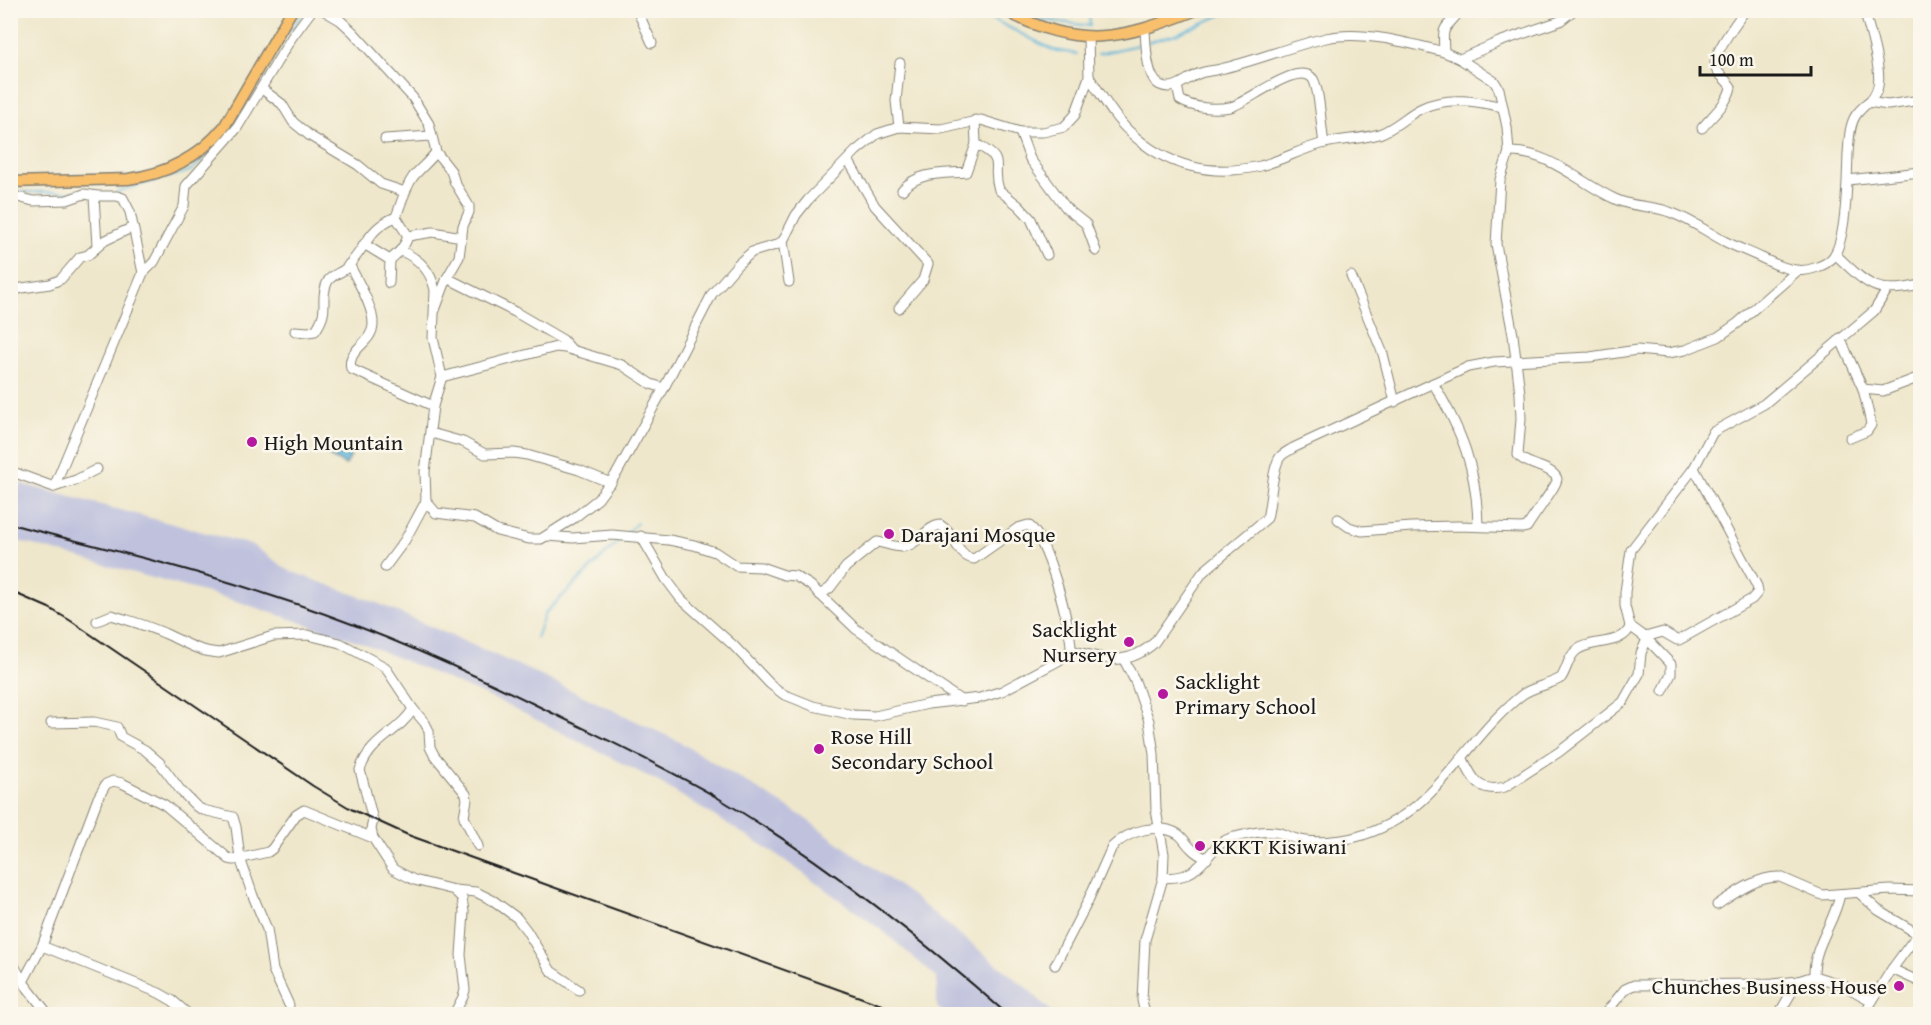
<svg xmlns="http://www.w3.org/2000/svg" width="1931" height="1025" viewBox="0 0 1931 1025" font-family="'Gentium Book Plus',serif">
<defs>
<pattern id="water-waves" width="16" height="10" patternUnits="userSpaceOnUse" patternTransform="scale(1.5)"><rect width="16" height="10" fill="#5db4da"/><path d="M0 5q4-4 8 0t8 0" fill="none" stroke="#4c92b0"/></pattern>
</defs>
<rect width="100%" height="100%" fill="#fbf7ec"/>
<filter id="ink" filterUnits="userSpaceOnUse"><feTurbulence type="fractalNoise" baseFrequency=".0167" numOctaves="2"/><feDisplacementMap in="SourceGraphic" scale="12" xChannelSelector="R" yChannelSelector="G"/><feConvolveMatrix kernelMatrix="1 2 1 2 8 2 1 2 1" color-interpolation-filters="sRGB"/></filter>
<filter id="wash" filterUnits="userSpaceOnUse"><feTurbulence type="fractalNoise" baseFrequency=".008" numOctaves="4" result="noise"/><feDisplacementMap in="SourceGraphic" scale="24" xChannelSelector="R" yChannelSelector="G"/><feGaussianBlur stdDeviation="1.35" result="paint"/><feColorMatrix in="noise" values="0 0 0 0 0 0 0 0 0 0 0 0 0 0 0 0 0 1.4 0 .05"/><feComposite in="paint" operator="in"/></filter>
<g filter="url(#wash)">
<rect width="100%" height="100%" fill="#efe7cb"/>
<polygon fill="#c0c2dd" points="11,481 252,545 290,571 375,602 520,666 678,741 802,816 908,893 1028,989 1054,1014 945,1014 937,1007 937,978 883,931 776,854 657,781 503,703 363,643 236,601 11,539"/>
<polygon fill="url(#water-waves)" stroke="#3c687b" stroke-width="1.5" points="330,443 352,454 346,465 325,454"/>
<g fill="none" stroke-linecap="round" stroke-linejoin="round">
<g stroke="#5db4da" stroke-width="2">
<polyline points="975,10 1053,50 1077,54"/>
<polyline points="1023,10 1038,19 1090,26 1089,10"/>
<polyline points="290,33 304,10"/>
<polyline points="1148,42 1179,33 1233,10"/>
<polyline points="1098,54 1142,44"/>
<polyline points="14,192 77,192"/>
<polyline points="116,192 190,171 207,156"/>
<polyline points="627,533 637,523"/>
<polyline points="536,638 545,613 621,539"/>
</g>
</g>
</g>
<g filter="url(#ink)">
<g fill="none" stroke-linecap="round" stroke-linejoin="round">
<g stroke="#868274" stroke-width="11">
<g id="minor">
<polyline points="323,10 340,20 353,32 413,98 429,124 436,152 451,171 455,183 469,206 469,212 463,226 459,257 447,278 435,310"/>
<polyline points="637,10 652,43"/>
<path d="M1145,30C1146,44 1146,78 1160,85C1175,92 1185,79 1198,74C1204,71 1213,71 1220,69C1256,61 1290,46 1326,38C1362,30 1409,43 1444,52"/>
<polyline points="1460,59 1499,42 1560,21 1574,10"/>
<path d="M1089,77C1102,95 1113,117 1130,132C1166,167 1212,177 1260,166C1283,160 1303,148 1325,143C1343,139 1362,139 1379,134C1396,128 1407,115 1422,108C1448,96 1476,101 1503,107"/>
<path d="M1177,86L1180,100C1193,108 1215,110 1230,107C1246,104 1299,59 1313,79C1320,90 1321,129 1324,143"/>
<polyline points="262,89 282,104 293,122 310,136 358,165 381,184 405,192"/>
<polyline points="1868,102 1888,105 1920,100"/>
<polyline points="899,127 896,101 900,63"/>
<path d="M1702,128C1712,116 1728,103 1731,87C1727,80 1719,75 1716,69C1709,57 1738,21 1745,10"/>
<polyline points="1020,132 1030,159 1067,209 1086,224 1096,251"/>
<polyline points="385,139 431,136"/>
<path d="M976,144C1009,162 990,163 999,190L1019,206L1031,219L1047,255"/>
<path d="M1509,152C1549,151 1580,183 1615,199C1633,208 1654,205 1672,213C1691,220 1707,232 1724,241C1736,247 1749,252 1762,258C1772,263 1784,269 1796,270C1807,272 1826,266 1833,257C1847,239 1847,177 1848,154C1849,142 1849,125 1856,115C1863,105 1876,99 1878,86C1882,69 1869,28 1864,10"/>
<polyline points="848,160 875,206 928,264 923,280 899,308"/>
<polyline points="1848,180 1920,172"/>
<path d="M902,190C919,171 943,174 966,172L976,144L975,120"/>
<polyline points="10,195 33,201 67,200 84,194 98,196 117,196 123,198 130,212 143,273"/>
<polyline points="94,196 97,246"/>
<polyline points="408,236 433,232 462,237"/>
<polyline points="783,241 789,282"/>
<polyline points="364,244 390,260 389,283"/>
<path d="M401,251C418,258 431,271 435,290L433,338L442,377L433,406L425,472L426,501"/>
<path d="M1835,254C1867,284 1875,296 1920,285"/>
<path d="M390,260C398,253 405,247 408,236L396,217C401,204 405,188 413,177C420,168 429,162 436,152"/>
<path d="M349,264C357,280 374,308 373,325C372,344 346,349 351,369L433,406"/>
<polyline points="1351,276 1383,354 1395,402"/>
<polyline points="447,278 515,312 563,340 571,349"/>
<polyline points="10,292 22,288 50,284 61,279 80,257 88,255 104,241 133,227"/>
<path d="M295,331L308,332L315,331C331,309 319,301 327,283C330,275 339,274 345,269C365,251 367,228 396,217"/>
<polyline points="1840,338 1863,389 1870,419 1871,425 1867,431 1850,438"/>
<polyline points="442,377 556,347 565,348 622,365 651,384 664,388"/>
<path d="M1433,383C1462,431 1477,469 1478,526"/>
<polyline points="1863,389 1883,391 1920,377"/>
<polyline points="431,433 463,442 485,454 514,453 527,455 579,470 611,483"/>
<polyline points="10,471 54,487 76,480 97,469"/>
<polyline points="54,487 143,273 154,262 184,206 186,186 237,128 292,37 312,10"/>
<path d="M1338,519L1349,527L1362,531L1411,527L1458,526L1522,528L1527,527C1531,519 1558,484 1557,479C1555,472 1544,468 1538,466C1531,463 1522,461 1518,455L1521,419L1520,393L1513,335L1496,244L1500,180L1509,152L1507,127L1499,89L1494,81L1460,59L1444,52C1442,20 1445,33 1460,10"/>
<polyline points="547,536 573,538 612,535 669,540 694,545 715,552 736,566 761,567 784,575 795,576 810,585 856,629 962,701"/>
<path d="M641,536L666,579L681,599L733,645L770,684L783,694L813,706L853,715L875,716L928,704L980,698L1002,691L1058,661L1071,650C1072,630 1046,533 1028,525L1018,528L974,559C957,557 954,532 940,525C925,527 918,546 902,547C893,547 886,543 877,542L846,567L830,588L820,595"/>
<polyline points="385,567 405,540 426,501 436,513 475,518 497,531 529,539 541,539 574,518 598,499 617,473 664,388 712,294 738,264 752,252 776,245 783,241 796,215 808,200 856,151 877,134 899,127 941,129 981,120 1020,132 1043,132 1064,127 1075,115 1089,77 1088,37"/>
<path d="M97,621L112,615C130,621 149,626 166,634C184,642 199,652 219,653L273,636L308,635L340,643L385,667L413,709L425,723L429,731L430,747L434,755L466,794L467,799L464,817L478,846"/>
<polyline points="1630,626 1645,637 1663,632 1677,640 1679,640 1752,599 1758,592 1757,586 1694,468"/>
<polyline points="1645,637 1671,664 1671,674 1663,691"/>
<path d="M1071,650C1105,659 1125,668 1154,643L1203,572L1267,518C1271,504 1272,465 1281,456C1284,453 1290,450 1293,448L1468,367L1494,362L1590,357L1637,350L1668,353L1685,350L1718,337L1738,323L1797,271"/>
<polyline points="1124,660 1135,681 1149,721 1154,754 1156,810 1164,854 1163,878 1145,940 1142,1000 1145,1014"/>
<path d="M413,709C399,733 370,739 360,770L373,820L371,829L373,838L393,869L414,880L454,890L476,892L494,901L517,918L527,931L551,971L579,990"/>
<polyline points="51,723 94,722 117,727 121,737 145,750 160,763 181,791 197,807 203,810 233,817 236,827 240,858 253,896 267,929 273,970 289,1005"/>
<path d="M1463,759C1473,780 1479,793 1505,787L1559,752L1623,702L1639,674L1641,653L1647,639"/>
<path d="M1163,878C1170,877 1178,878 1185,875C1208,866 1211,842 1235,837C1248,834 1262,830 1275,832C1283,833 1289,837 1297,839C1312,844 1341,841 1356,837C1437,816 1463,740 1523,694C1535,686 1549,685 1561,678C1567,670 1568,656 1577,650C1591,639 1625,646 1630,626L1625,606V592L1631,550L1694,468L1713,432L1764,404L1874,311L1887,290"/>
<polyline points="1859,893 1878,910 1918,934"/>
<path d="M1717,905C1735,893 1758,876 1780,877L1822,895L1890,890L1920,891"/>
<polyline points="42,946 159,993 173,1001 188,1014"/>
<polyline points="10,958 23,982 48,1014"/>
<path d="M1055,965L1087,903L1112,847C1128,831 1158,822 1178,834C1184,838 1186,844 1191,848C1195,853 1201,856 1207,859"/>
<polyline points="1892,969 1920,982"/>
<path d="M1814,976C1813,945 1835,923 1840,894"/>
<polyline points="23,982 42,946 98,798 106,784 113,781 122,783 165,805 229,859 234,860 268,852 272,849 296,815 304,810 373,838"/>
<polyline points="454,1014 463,997 465,990 461,955 464,912 462,898 454,890"/>
<polyline points="1605,1014 1625,989 1634,985 1773,984 1798,981 1814,976 1843,985 1872,1001"/>
<polyline points="1779,1014 1798,981"/>
<polyline points="1864,1014 1892,969 1920,931"/>
</g>
</g>
<g stroke="#868274" stroke-width="13">
<g id="major">
<path d="M1004,10C1079,50 1121,40 1196,10"/>
<path d="M10,182L128,179C167,174 199,157 224,127L292,10"/>
</g>
</g>
<use href="#minor" stroke="#fff" stroke-width="9"/>
<use href="#major" stroke="#f8bf6c" stroke-width="10"/>
<g stroke="#1c1c1c" stroke-width="2">
<path d="M10,524C96,546 182,566 266,594C361,624 453,664 542,708C601,737 661,765 718,798C821,859 917,935 1007,1014"/>
<polyline points="10,591 49,608 71,621 313,786 351,809 408,835 907,1014"/>
</g>
</g>
</g>
<g fill="#b5179e" stroke="#fbf7ec" stroke-width="2">
<circle cx="252" cy="442" r="6"/>
<circle cx="889" cy="534" r="6"/>
<circle cx="1129" cy="642" r="6"/>
<circle cx="1163" cy="694" r="6"/>
<circle cx="819" cy="749" r="6"/>
<circle cx="1200" cy="846" r="6"/>
<circle cx="1899" cy="986" r="6"/>
</g>
<g text-anchor="middle" dominant-baseline="central" stroke-width="5" stroke-linejoin="round" paint-order="stroke">
<g font-size="22" fill="#1c1c1c" stroke="#fbf7ec" text-anchor="start">
<text x="264" y="442">High Mountain</text>
<text x="901" y="534">Darajani Mosque</text>
<text x="1117" y="629" text-anchor="end">Sacklight<tspan x="1117" dy="25">Nursery</tspan></text>
<text x="1175" y="681">Sacklight<tspan x="1175" dy="25">Primary School</tspan></text>
<text x="831" y="736">Rose Hill<tspan x="831" dy="25">Secondary School</tspan></text>
<text x="1212" y="846">KKKT Kisiwani</text>
<text x="1887" y="986" text-anchor="end">Chunches Business House</text>
</g>
</g>
<rect width="1931" height="1025" fill="none" stroke="#fbf7ec" stroke-width="36"/>
<path d="M1700 66v9h111v-9" fill="none" stroke="#1c1c1c" stroke-width="3"/>
<text x="1709" y="66" font-size="18" fill="#1c1c1c" stroke="#fbf7ec" stroke-width="4.5" paint-order="stroke">100 m</text>
</svg>
